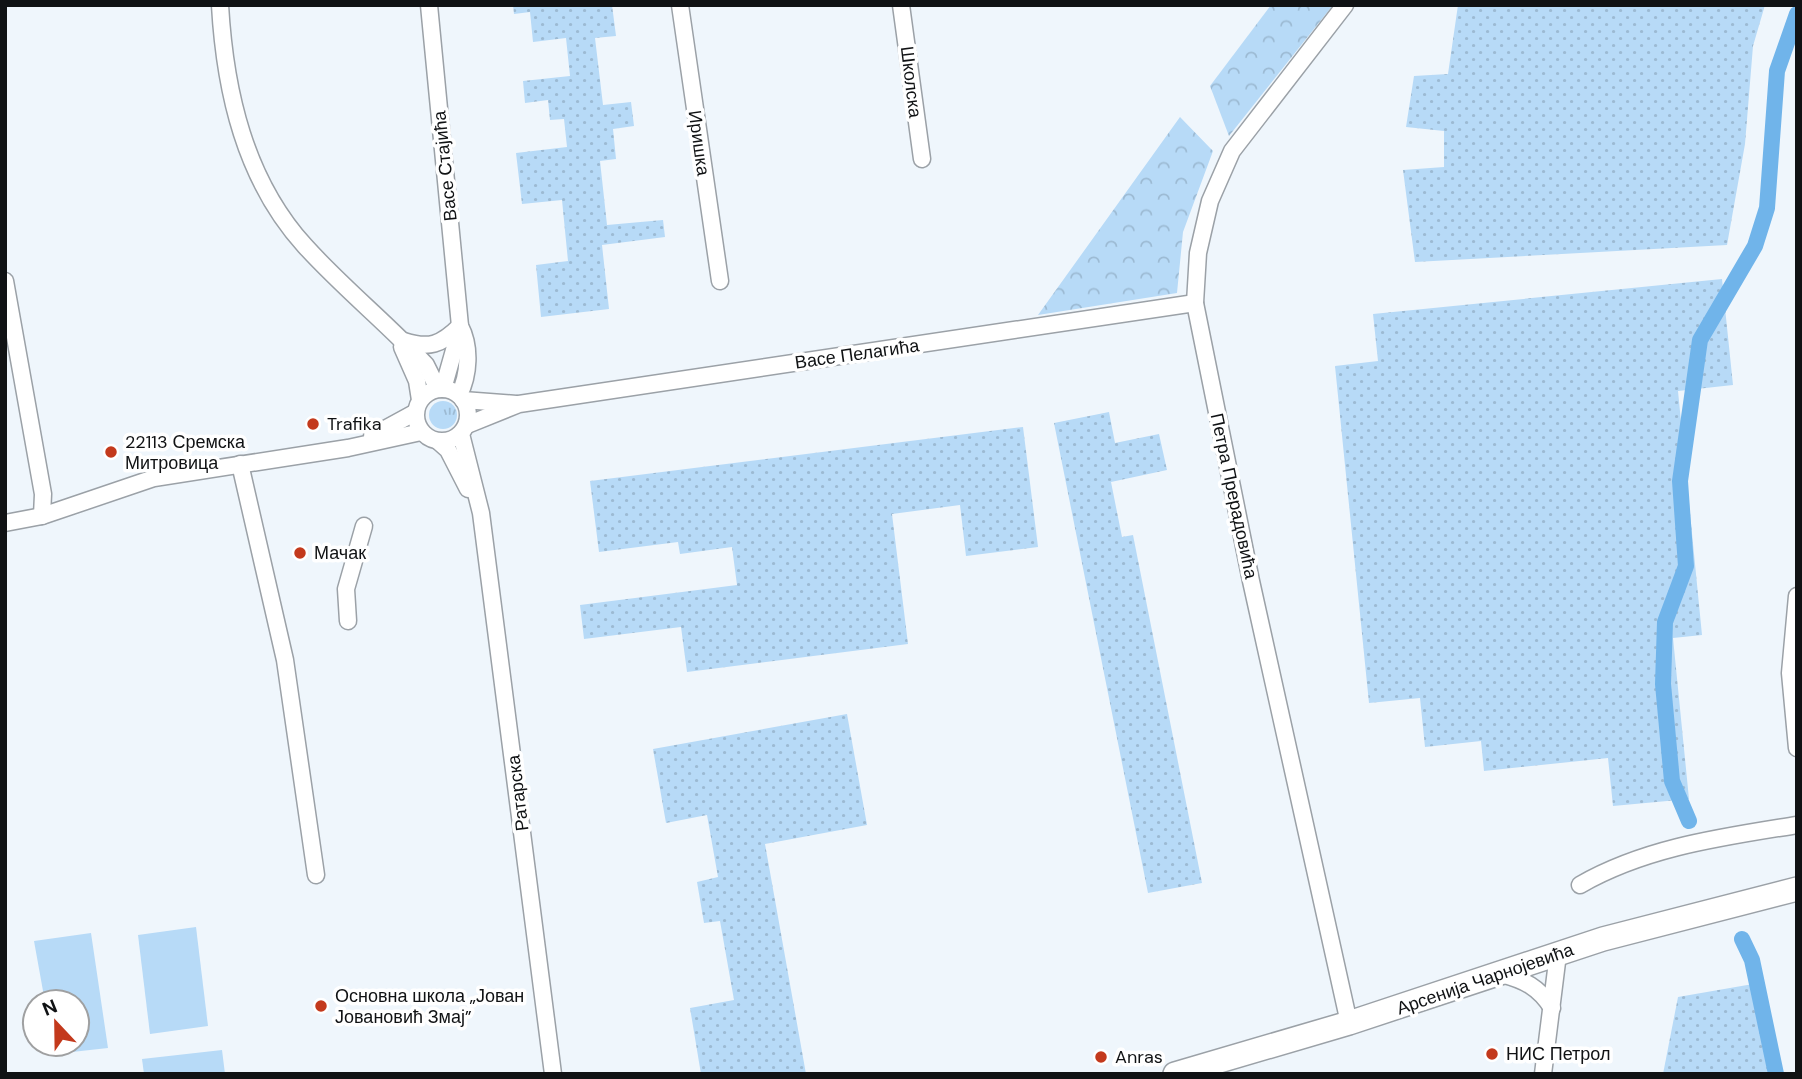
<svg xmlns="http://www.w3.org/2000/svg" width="1802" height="1079" viewBox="0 0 1802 1079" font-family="'DM Sans',sans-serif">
<defs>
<pattern id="grass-tufts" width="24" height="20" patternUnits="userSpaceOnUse" patternTransform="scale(1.75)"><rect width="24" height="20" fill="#b7daf7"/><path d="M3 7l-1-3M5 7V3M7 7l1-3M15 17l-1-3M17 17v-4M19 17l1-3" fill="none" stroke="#9cbad3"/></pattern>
<pattern id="park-crowns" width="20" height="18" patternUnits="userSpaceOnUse" patternTransform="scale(1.75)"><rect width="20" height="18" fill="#b7daf7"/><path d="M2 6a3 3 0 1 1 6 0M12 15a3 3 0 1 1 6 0" fill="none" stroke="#9cbad3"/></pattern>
<pattern id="garden-dots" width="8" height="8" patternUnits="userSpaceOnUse" patternTransform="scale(1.75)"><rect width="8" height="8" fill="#b7daf7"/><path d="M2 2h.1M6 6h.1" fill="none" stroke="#9cbad3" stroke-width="1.8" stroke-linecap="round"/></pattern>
</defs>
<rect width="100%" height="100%" fill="#eff6fc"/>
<circle fill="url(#grass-tufts)" cx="443" cy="415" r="14"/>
<g fill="url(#park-crowns)">
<polygon points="1271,5 1333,5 1229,136 1210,86"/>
<polygon points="1180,117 1213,151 1183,232 1177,293 1038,315"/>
</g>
<g fill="url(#garden-dots)">
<polygon points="513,5 612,5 616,36 595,38 603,105 631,102 634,126 613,129 616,159 600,161 607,225 663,220 665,237 602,245 609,309 541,317 536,265 568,261 562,200 522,204 516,153 567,147 564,119 550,120 548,100 525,103 523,81 570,76 566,38 533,42 530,12 514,14"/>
<polygon points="1458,5 1765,5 1753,46 1745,144 1727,245 1415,262 1403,170 1444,167 1444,131 1406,127 1414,76 1448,74"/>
<polygon points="1722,279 1733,385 1678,391 1702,635 1673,638 1689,799 1613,806 1608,758 1484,771 1481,741 1425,747 1420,698 1369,703 1335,366 1378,361 1373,314"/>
<polygon points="1109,412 1115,443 1159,434 1167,470 1111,482 1122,537 1133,535 1202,883 1148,893 1054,423"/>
<polygon points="1023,427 1038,547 966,556 960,505 892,514 908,644 687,672 681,627 584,639 580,605 737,585 732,547 680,554 678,542 599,552 590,481"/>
<polygon points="847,714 867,825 765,844 806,1074 701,1074 690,1008 734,1000 720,921 704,923 697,882 718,877 707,815 666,823 653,749"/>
<polygon points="1753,984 1768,1074 1663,1074 1678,997"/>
</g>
<g fill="#b7daf7">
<polygon points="196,927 208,1026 150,1034 138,935"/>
<polygon points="91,933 108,1048 54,1054 52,1044 77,1044 77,1002 45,1002 34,941"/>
<polygon points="222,1050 225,1074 144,1074 142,1059"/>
</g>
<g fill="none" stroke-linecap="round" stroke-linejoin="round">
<g stroke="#70b4ea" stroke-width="16">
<polyline points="1689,821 1672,781 1663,684 1665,622 1686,566 1680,481 1700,340 1755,246 1767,208 1777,71 1797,14"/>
<polyline points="1742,939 1752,960 1776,1074"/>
</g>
<g stroke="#9ba1a7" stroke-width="19">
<g id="street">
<path d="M220,5C225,92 245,180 305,246C343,288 388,324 426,365L438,389"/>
<path d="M429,5L460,326C471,347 469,375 459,395"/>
<polyline points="680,5 720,281"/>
<polyline points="901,5 922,159"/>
<polyline points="1345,5 1232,151 1210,201 1198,253 1195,303 1251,581 1349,1023"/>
<polyline points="5,281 43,494 42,516"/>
<path d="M404,341C429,349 441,345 460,326"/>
<polyline points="402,347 417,381 420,400"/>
<circle cx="442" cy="415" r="26"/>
<polyline points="443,389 460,329"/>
<polyline points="463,400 516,404"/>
<polyline points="467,425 519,404 1195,303"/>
<polyline points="461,434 481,513 553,1074"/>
<polyline points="372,436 416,412"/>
<polyline points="439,442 448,450 468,489"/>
<polyline points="240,464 285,660 316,875"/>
<polyline points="5,523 42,516 154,478 348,448 421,432"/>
<polyline points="1797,596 1790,673 1797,748"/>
<polyline points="348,621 346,589 364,526"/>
<path d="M1580,885C1646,847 1723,837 1797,825"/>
<path d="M1501,974C1524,980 1539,987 1552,1008"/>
<polyline points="1543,1074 1558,954"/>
</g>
</g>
<g stroke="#9ba1a7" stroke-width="26">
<polyline id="secondary" points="1175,1074 1349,1023 1603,939 1797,889"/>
</g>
<use href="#street" stroke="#fff" stroke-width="16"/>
<use href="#secondary" stroke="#fff" stroke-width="23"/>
</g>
<g fill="#c3391c" stroke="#fff" stroke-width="2.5">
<circle cx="313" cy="424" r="7"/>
<circle cx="111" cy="452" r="7"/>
<circle cx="300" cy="553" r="7"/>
<circle cx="321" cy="1006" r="7"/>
<circle cx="1492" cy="1054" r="7"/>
<circle cx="1101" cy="1057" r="7"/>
</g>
<g text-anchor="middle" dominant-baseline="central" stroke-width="7" stroke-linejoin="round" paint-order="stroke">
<g font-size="18" fill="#101214" stroke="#fff">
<text transform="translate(911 82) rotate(83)">Школска</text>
<text transform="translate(699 143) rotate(82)">Иришка</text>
<text transform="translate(445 166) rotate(-96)">Васе Стајића</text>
<text transform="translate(857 354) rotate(-8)">Васе Пелагића</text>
<text transform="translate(1234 496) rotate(78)">Петра Прерадовића</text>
<text transform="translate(518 793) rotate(-97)">Ратарска</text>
<text transform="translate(1485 979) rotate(-19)">Арсенија Чарнојевића</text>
</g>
<g font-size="18" fill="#101214" stroke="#fff" text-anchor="start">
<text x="327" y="424">Trafika</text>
<text x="125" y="442">22113 Сремска<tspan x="125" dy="21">Митровица</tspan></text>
<text x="314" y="553">Мачак</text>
<text x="335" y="996">Основна школа „Јован<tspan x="335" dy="21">Јовановић Змај”</tspan></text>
<text x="1506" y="1054">НИС Петрол</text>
<text x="1115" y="1057">Anras</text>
</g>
</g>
<rect width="1802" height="1079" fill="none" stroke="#101214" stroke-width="14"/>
<g transform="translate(56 1023) rotate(338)"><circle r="33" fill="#ffffff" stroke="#9fa0a1" stroke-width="2"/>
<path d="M0-5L12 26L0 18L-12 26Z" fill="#c3391c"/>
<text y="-10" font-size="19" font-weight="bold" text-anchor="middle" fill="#101214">N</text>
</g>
</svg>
